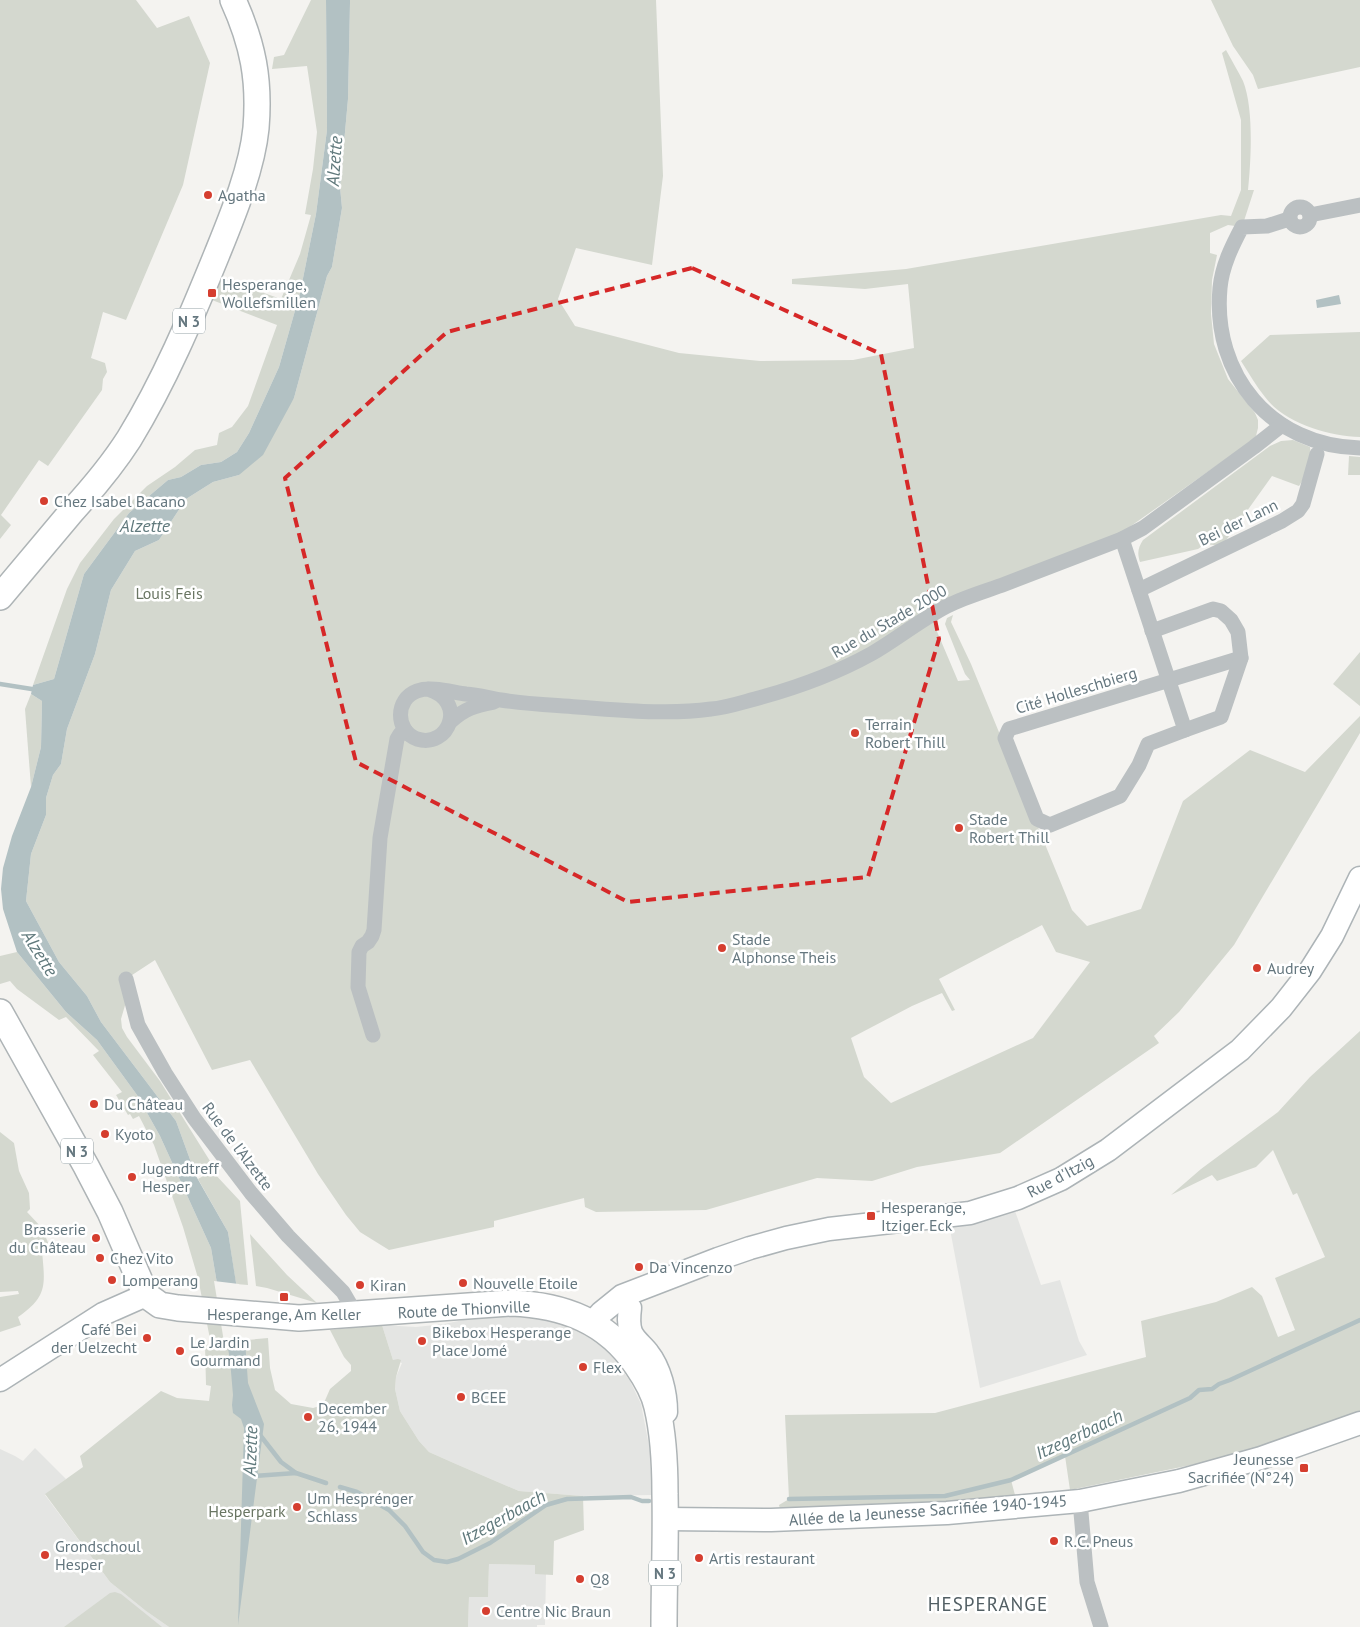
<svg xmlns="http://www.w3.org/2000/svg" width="1360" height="1627" viewBox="0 0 1360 1627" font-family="'PT Sans',sans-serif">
<rect width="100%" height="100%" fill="#f4f3f0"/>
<g fill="#e4e5e3">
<polygon points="1015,1211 1041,1285 1060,1280 1079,1341 1087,1355 980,1388 949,1224"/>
<polygon points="510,1316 540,1319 565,1325 584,1334 601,1345 615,1360 630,1381 641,1404 650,1451 652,1495 583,1496 519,1491 456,1464 429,1452 419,1441 400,1411 395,1389 396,1377 402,1363 393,1360 382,1325 416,1327 444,1324 478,1317"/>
<polygon points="35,1448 66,1479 45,1495 110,1582 146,1611 169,1627 0,1627 0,1449 15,1456 23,1461"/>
<polygon points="489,1564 535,1565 535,1574 546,1574 545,1625 537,1625 537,1627 468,1627 469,1597 488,1596"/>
</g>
<g fill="#d4d8cf" fill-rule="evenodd">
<polygon points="0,0 136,0 157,28 189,16 210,63 183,185 126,320 103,312 91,358 105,363 107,372 103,379 102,390 48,466 39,460 1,515 11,525 0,539"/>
<polygon points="311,0 326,0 327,130 316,214 300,293 279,367 249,433 237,452 221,462 201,465 181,477 168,480 129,513 84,574 54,679 33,685 67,589 80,563 114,519 147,486 175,467 195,450 217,445 219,433 232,427 248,406 277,325 212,300 221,278 281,299 300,254 311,215 305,214 313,169 317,132 307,66 272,69 274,57 284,55"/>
<path d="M350,0H656L663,176L652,265L576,248L558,299L575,326L679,353L760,361L853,360L914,348L908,284L865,289L792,284V279L906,269L1221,215L1231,216L1241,190V120L1222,53L1226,50C1232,61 1238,71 1243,81C1254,108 1251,161 1248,190H1254L1242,227L1228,225L1210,233V253L1217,255L1212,280L1211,314L1214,344L1228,379L1255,413L1258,420V428L1256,436L1250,442L1121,533L930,615L958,681L970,680L965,674L945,624L947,618L953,615L951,622L971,664L1072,910L1087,926L1141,909L1183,801L1250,750L1305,772L1360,716V733L1234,945L1179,1012L1154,1036L1159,1043L1000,1153L917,1167L872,1181L817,1178L706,1210L596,1212L585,1207L584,1198L494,1221V1227L389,1250L360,1232L346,1215L318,1174L250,1060L212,1070L155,960L126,979V1002L121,1019L122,1028L127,1037L160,1081L210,1161L203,1167L204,1171L196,1176L176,1121L101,1022L87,996L59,962L26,901L31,854L46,815V798L53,775L61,764L67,729L95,654L111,590L135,551L159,540L186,499L213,482L239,475L294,398L327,276L332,267L342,208L340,187L348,99ZM1042,925L1056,952L1090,962L1033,1038L891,1103L864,1077L851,1038L912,1006L942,993L952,1011L955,1010L939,979Z"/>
<polygon points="1211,0 1360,0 1360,67 1258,89 1253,75 1233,46"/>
<path d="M1360,332V437C1329,436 1284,423 1265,397C1256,386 1249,373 1241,361L1270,335Z"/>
<path d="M1293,440L1310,447C1312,462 1307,474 1299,486L1272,476L1222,546L1205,544L1198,549L1140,562C1137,553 1138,548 1143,540L1270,446L1281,441Z"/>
<polygon points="1349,456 1360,457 1360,475 1348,475"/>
<polygon points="1360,652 1360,706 1333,684"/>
<polygon points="31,694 42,701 41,747 31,787 25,709"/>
<polygon points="17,952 66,1012 97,1040 137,1095 160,1136 211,1248 227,1342 268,1338 270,1368 275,1390 291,1404 313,1408 323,1405 330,1389 351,1371 351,1365 344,1357 330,1330 382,1325 393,1360 398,1359 401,1360 396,1377 395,1389 400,1411 419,1441 429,1452 456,1464 519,1491 583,1496 584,1530 554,1541 553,1575 535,1574 535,1565 489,1564 488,1597 469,1597 468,1627 169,1627 146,1611 110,1582 45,1494 83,1467 80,1456 161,1391 177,1398 209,1401 211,1386 206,1385 205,1345 211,1344 198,1278 183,1227 154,1145 139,1116 133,1119 130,1114 128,1115 116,1095 122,1092 93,1055 99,1051 66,1017 59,1020 17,989 10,981 0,984 0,956"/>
<polygon points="1360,1031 1360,1414 1305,1434 1220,1459 1070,1490 1065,1456 1011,1480 1015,1495 947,1504 780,1509 779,1505 789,1499 785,1415 935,1413 1146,1357 1141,1321 1216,1302 1252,1287 1262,1296 1278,1337 1295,1330 1275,1278 1325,1257 1297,1193 1293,1195 1273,1150 1256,1167 1217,1181 1212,1175 1171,1195 1201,1169 1278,1112 1310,1077"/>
<path d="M0,1132L14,1143L19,1171L29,1193L30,1209L27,1212L42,1228L49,1245L42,1251C45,1285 48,1296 18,1317L21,1325L0,1332V1297L19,1294L18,1291L0,1292Z"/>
<polygon points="212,1171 240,1201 248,1285 236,1284 228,1232 198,1179"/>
<polygon points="250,1234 287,1275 317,1303 267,1288 256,1286"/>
<polygon points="115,1592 121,1594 162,1627 64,1627 110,1593"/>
</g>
<g fill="#b2c1c3">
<polygon points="326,0 350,0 350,3 348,99 340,187 342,208 332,267 327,276 294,398 263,455 239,475 213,482 186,499 159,540 135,551 111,590 95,654 67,729 61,764 53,775 46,798 46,815 31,854 26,901 59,962 87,996 101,1022 176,1121 196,1176 228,1232 245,1340 248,1383 264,1424 238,1625 244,1428 241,1419 233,1413 232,1405 233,1395 230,1360 211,1248 160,1136 137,1095 97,1040 66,1012 17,952 3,909 1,889 3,868 12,836 31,787 41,747 42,701 31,694 33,685 54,679 84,574 129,513 168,480 181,477 201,465 221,462 237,452 249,433 279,367 300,293 316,214 327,130"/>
<polygon points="1339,295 1341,304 1317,308 1316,300"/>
</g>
<polygon fill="#f4f3f0" points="214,1281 239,1284 247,1340 224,1342"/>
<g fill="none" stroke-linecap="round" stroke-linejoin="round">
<g stroke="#b2c1c3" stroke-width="4.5">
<polyline points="0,684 38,690"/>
<polyline points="260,1435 281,1462 296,1473"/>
<polyline points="254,1476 296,1473 326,1483"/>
<polyline points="340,1487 357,1492 389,1510 405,1526 423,1552 434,1560 447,1562 458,1559 490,1543 546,1505 567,1499 631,1497 642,1501 649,1501"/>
<polyline points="789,1499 945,1496 1011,1480 1190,1398 1199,1390 1212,1389 1219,1384 1230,1380 1360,1320"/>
</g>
<g stroke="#adb4b7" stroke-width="25">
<g id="secondary">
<path d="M630,1308C629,1316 628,1324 631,1332C634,1340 643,1346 648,1353C660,1368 666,1393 666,1412"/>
<polyline points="592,1323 601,1313 622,1296 718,1259 750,1248 786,1238 829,1229 970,1213 1018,1198 1061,1179 1108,1150 1240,1050 1281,1008 1310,971 1332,936 1360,878"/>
<polyline points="0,1380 103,1314 146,1295"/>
<polyline points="666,1519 771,1520 947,1513 1080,1501 1179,1481 1261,1458 1360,1423"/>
</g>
</g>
<g stroke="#aeb4b6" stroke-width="28">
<g id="primary">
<path d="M0,597C24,568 49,539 73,510C93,488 113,464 129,439C165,380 191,318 217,254C232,217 252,169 256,128C260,80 253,44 233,0"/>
<path d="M0,1012L86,1166L110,1212L146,1295L160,1305L178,1308L299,1318L511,1303C563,1305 607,1321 637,1366C646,1379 654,1393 657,1407C664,1436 665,1464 665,1494C666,1538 664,1583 664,1627"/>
</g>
</g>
<g stroke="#bbc0c2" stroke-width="15">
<circle cx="1300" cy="217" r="10"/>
<polyline points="1310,215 1360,205"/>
<path d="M1289,219L1267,226L1242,227C1232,246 1222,266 1220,288C1212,375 1271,446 1360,448"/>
<path d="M1122,539C1143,603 1164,667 1185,730L1148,744L1139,765L1120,796L1050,825L1037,819L1005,738L1009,729L1241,658"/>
<polyline points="1139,590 1282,521 1298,511 1303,504 1317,454"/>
<polyline points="1152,631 1213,609 1221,611 1231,620 1238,632 1241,658 1221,717 1185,730"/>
<path d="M428,689C468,701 449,749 417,739C395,731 395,699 417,691C431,686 451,692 466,694C478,695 489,698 501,700C526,704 552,705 577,707C621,710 667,715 711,709C725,708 740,703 755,699C796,688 833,675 871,654C897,639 920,620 947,606C965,597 986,591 1005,584C1044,569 1083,554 1122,539L1143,528L1254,447L1282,425"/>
<path d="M450,722C465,708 475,706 494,702"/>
<polyline points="126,979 138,1025 165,1073 194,1118 251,1193 288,1236 343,1292 350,1304 350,1315"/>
<polyline points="373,1035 358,987 359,952 362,946 368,942 372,936 374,930 380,838 397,739 400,734 405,730"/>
<polyline points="1080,1501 1087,1582 1101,1627"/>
</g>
<use href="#secondary" stroke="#fff" stroke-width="22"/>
<use href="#primary" stroke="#fff" stroke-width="25"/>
</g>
<path fill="none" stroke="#d62828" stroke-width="4" stroke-dasharray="10 6" stroke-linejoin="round" d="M692,268L881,354L939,639L868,877L628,902L356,762L285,478L447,332Z"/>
<g fill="#d53e2f" stroke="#fff" stroke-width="2">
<circle cx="208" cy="195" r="5"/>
<rect x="207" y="288" width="10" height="10" rx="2.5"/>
<circle cx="44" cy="501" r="5"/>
<circle cx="855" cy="733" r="5"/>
<circle cx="959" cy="828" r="5"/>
<circle cx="722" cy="948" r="5"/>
<circle cx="1257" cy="968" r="5"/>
<circle cx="94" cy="1104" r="5"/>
<circle cx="105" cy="1134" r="5"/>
<circle cx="132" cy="1177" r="5"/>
<rect x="866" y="1211" width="10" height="10" rx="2.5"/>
<circle cx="96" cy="1238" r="5"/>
<circle cx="100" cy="1258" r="5"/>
<circle cx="639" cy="1267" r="5"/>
<circle cx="112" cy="1280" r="5"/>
<circle cx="463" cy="1283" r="5"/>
<circle cx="360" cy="1285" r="5"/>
<rect x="279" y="1292" width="10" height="10" rx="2.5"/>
<circle cx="147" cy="1338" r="5"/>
<circle cx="422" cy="1341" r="5"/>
<circle cx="180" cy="1351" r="5"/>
<circle cx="583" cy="1367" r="5"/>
<circle cx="461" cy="1397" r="5"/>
<circle cx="308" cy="1417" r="5"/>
<rect x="1299" y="1463" width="10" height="10" rx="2.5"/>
<circle cx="297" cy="1507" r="5"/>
<circle cx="1054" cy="1541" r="5"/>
<circle cx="45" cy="1555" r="5"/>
<circle cx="699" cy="1558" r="5"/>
<circle cx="580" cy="1579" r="5"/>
<circle cx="486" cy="1611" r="5"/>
</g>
<g text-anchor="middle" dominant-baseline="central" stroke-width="5" stroke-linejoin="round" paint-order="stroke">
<g fill="#fff" stroke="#93a0a5" stroke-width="1">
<rect x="173" y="308.5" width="32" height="25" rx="4"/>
<rect x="61" y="1138.5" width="32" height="25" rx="4"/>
<rect x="649" y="1560.5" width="32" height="25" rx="4"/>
</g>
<g font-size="15" font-weight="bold" fill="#65777f">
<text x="189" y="321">N 3</text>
<text x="77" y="1151">N 3</text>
<text x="665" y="1573">N 3</text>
</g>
<g font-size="16" fill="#65777f" stroke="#fff" text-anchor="start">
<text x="218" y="195">Agatha</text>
<text x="222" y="284">Hesperange,<tspan x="222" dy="18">Wollefsmillen</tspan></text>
<text x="54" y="501">Chez Isabel Bacano</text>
<text x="865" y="724">Terrain<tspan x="865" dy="18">Robert Thill</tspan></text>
<text x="969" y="819">Stade<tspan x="969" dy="18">Robert Thill</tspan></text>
<text x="732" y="939">Stade<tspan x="732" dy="18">Alphonse Theis</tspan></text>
<text x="1267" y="968">Audrey</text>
<text x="104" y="1104">Du Château</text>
<text x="115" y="1134">Kyoto</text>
<text x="142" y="1168">Jugendtreff<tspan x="142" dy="18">Hesper</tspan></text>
<text x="881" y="1207">Hesperange,<tspan x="881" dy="18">Itziger Eck</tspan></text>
<text x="86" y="1229" text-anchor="end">Brasserie<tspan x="86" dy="18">du Château</tspan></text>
<text x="110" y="1258">Chez Vito</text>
<text x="649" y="1267">Da Vincenzo</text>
<text x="122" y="1280">Lomperang</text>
<text x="473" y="1283">Nouvelle Etoile</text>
<text x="370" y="1285">Kiran</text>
<text x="284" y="1314" text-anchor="middle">Hesperange, Am Keller</text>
<text x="137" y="1329" text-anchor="end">Café Bei<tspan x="137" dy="18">der Uelzecht</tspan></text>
<text x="432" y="1332">Bikebox Hesperange<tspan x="432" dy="18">Place Jomé</tspan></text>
<text x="190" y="1342">Le Jardin<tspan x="190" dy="18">Gourmand</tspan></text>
<text x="593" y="1367">Flex</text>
<text x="471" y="1397">BCEE</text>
<text x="318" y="1408">December<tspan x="318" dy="18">26, 1944</tspan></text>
<text x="1294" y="1459" text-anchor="end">Jeunesse<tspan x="1294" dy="18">Sacrifiée (N°24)</tspan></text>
<text x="307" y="1498">Um Hesprénger<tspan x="307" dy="18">Schlass</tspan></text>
<text x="1064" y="1541">R.C. Pneus</text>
<text x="55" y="1546">Grondschoul<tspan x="55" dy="18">Hesper</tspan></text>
<text x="709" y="1558">Artis restaurant</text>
<text x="590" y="1579">Q8</text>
<text x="496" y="1611">Centre Nic Braun</text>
</g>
<g font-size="16" fill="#65777f" stroke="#fff">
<text transform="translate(1238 522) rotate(-26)">Bei der Lann</text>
<text transform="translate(889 621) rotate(-30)">Rue du Stade 2000</text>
<text transform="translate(1076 690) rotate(-17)">Cité Holleschbierg</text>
<text transform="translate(238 1146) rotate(53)">Rue de l'Alzette</text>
<text transform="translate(1060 1176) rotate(-28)">Rue d'Itzig</text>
<text transform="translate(464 1309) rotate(-3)">Route de Thionville</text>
<text transform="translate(928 1510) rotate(-4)">Allée de la Jeunesse Sacrifiée 1940-1945</text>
</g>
<g font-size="16" fill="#6a7663" stroke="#fff">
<text x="169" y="593">Louis Feis</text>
<text x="247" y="1511">Hesperpark</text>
</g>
<g font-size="18" font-style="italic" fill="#60797c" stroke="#fff">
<text transform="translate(334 161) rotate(-86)">Alzette</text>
<text x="145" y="525">Alzette</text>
<text transform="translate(40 953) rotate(58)">Alzette</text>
<text transform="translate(1079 1434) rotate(-25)">Itzegerbaach</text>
<text transform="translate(250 1451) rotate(-88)">Alzette</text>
<text transform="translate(503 1517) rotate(-29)">Itzegerbaach</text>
</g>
<g font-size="19" letter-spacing="1" fill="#525f64" stroke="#fff">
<text x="988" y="1604">HESPERANGE</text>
</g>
</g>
</svg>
